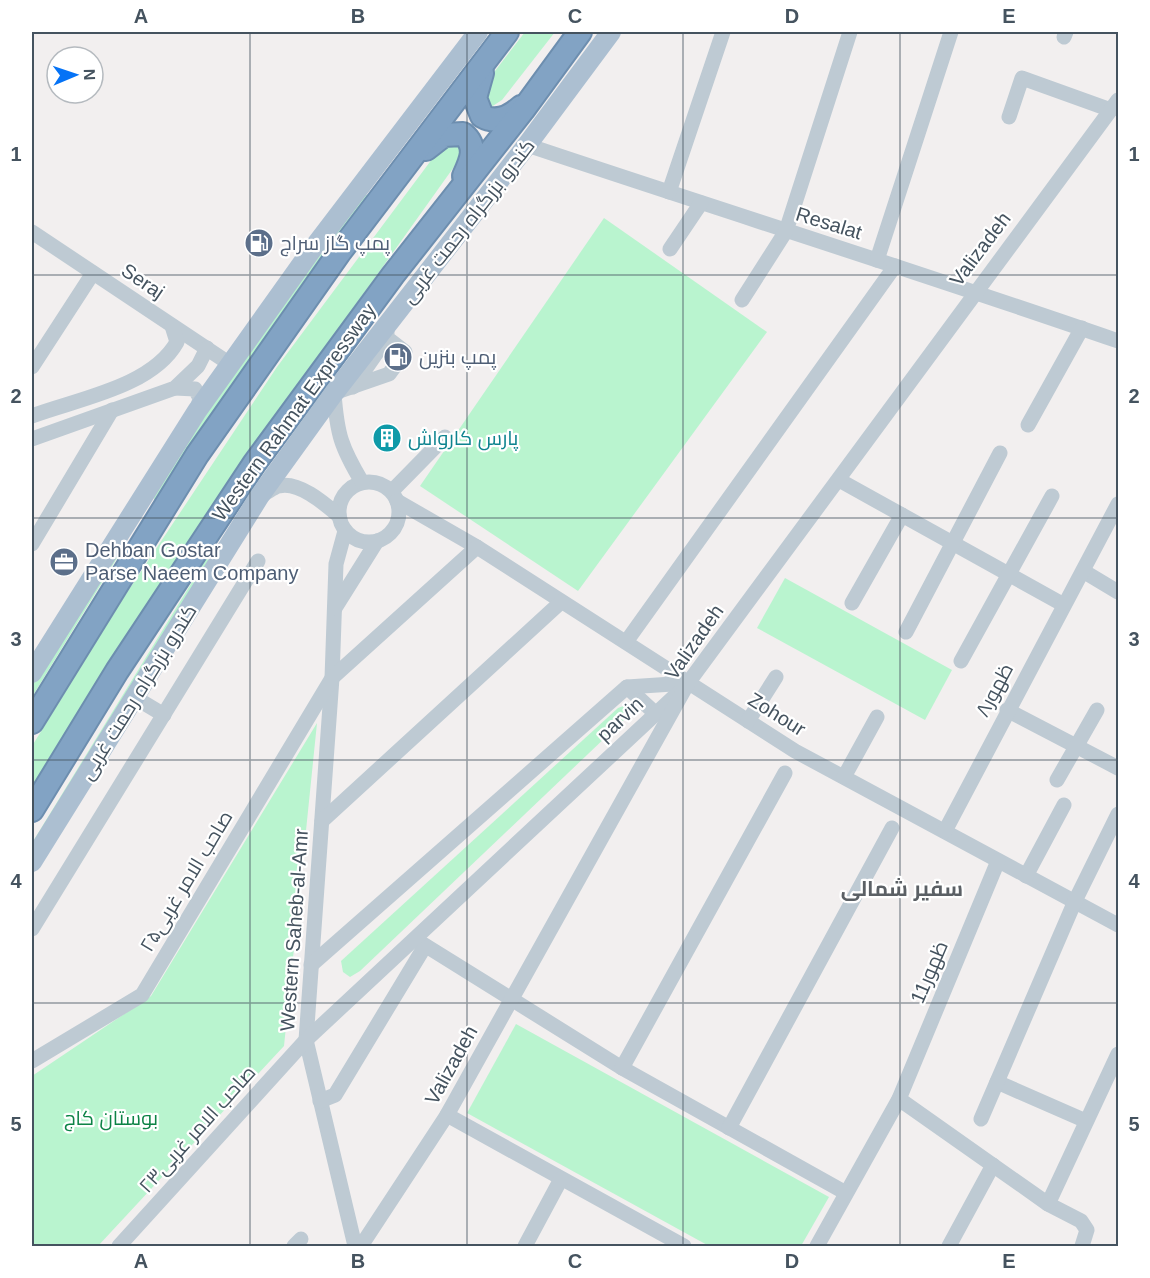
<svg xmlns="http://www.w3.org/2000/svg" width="1150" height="1278" viewBox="0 0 1150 1278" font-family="Arial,Cairo,sans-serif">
<rect width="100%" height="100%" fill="#f2efef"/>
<g fill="#b9f4cf">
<polygon points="525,32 555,32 502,100 488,109 485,84"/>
<polygon points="444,143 460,145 461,157 228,484 32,791 32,746 124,597 277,367"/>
<polygon points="364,195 370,195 154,500 154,489 271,322"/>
<polygon points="604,218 767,332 578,591 420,486"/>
<polygon points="126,533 125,545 32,697 32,686"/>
<polygon points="220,545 32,852 32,843 213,548"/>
<polygon points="785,578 952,670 925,720 757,628"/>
<polygon points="626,705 631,709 629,715 360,971 350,977 343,972 341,961 618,708"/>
<polygon points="317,723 284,1046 98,1246 32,1246 32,1076 151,996"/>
<polygon points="516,1024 829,1197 801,1246 709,1246 467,1113"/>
</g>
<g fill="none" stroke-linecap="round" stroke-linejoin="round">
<g stroke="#6d8eaf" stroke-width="26">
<g id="highway">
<path d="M482,73L475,98L482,116C496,124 510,117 521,107"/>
<path d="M426,149L444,135L463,134C478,146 471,161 464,176"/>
<polyline points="32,722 197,455 339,253 507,32"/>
<polyline points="32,810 117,671 254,464 393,275 523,110 580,32"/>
</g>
</g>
<g stroke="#becad3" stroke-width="15">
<polyline points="1064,37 1066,32"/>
<polyline points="1009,117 1022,78 1111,110"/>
<path d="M527,145C724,211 922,273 1118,341"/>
<polyline points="669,192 723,32"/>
<polyline points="32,232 230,364"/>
<polyline points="670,249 701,203"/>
<polyline points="877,260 951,32"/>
<polyline points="742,300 786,231 850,32"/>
<polyline points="32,367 93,273"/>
<polyline points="353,387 380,348"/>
<polyline points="175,388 195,389 200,398 197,411"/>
<path d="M32,416C77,399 152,387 177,342L172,326"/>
<polyline points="1028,425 1082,328"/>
<polyline points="32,439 175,388 198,366 207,348"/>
<polyline points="839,480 1064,605"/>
<circle cx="369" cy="512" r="30"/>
<path d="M362,482C341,447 337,434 334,393L389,374L405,352L387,338V325"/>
<polyline points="392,491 445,437"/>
<path d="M262,495C267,493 274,487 279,486C299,481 325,504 339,516"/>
<polyline points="397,501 477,547 795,751 1118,925"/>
<polyline points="345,531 336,564 332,678 306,1040 355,1246"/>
<polyline points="32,544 112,410"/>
<polyline points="1083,571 1118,592"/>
<polyline points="852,603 902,515"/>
<polyline points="335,608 377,541"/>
<polyline points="906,632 1000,453"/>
<polyline points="626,642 895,266"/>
<polyline points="961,661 1052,496"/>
<polyline points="627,687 656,714"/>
<polyline points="134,697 164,715"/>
<polyline points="1007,710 1118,768"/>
<polyline points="748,721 776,677"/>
<polyline points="844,777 877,717"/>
<polyline points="1057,780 1097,710"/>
<polyline points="322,821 561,602"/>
<polyline points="945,831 1118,504"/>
<polyline points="1026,876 1064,805"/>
<polyline points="32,929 258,561"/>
<polyline points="415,939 622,1068 846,1193"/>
<polyline points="311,965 627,687 688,683"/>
<polyline points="32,1061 142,995 332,678 477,547"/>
<polyline points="622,1068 785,773"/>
<polyline points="997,1082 1086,1121"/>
<polyline points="899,1099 1048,1204 1081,1221 1087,1230 1082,1246"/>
<polyline points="320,1101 335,1095 425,946"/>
<polyline points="447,1115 684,1246"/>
<polyline points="981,1119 1075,901 1118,814"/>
<polyline points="729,1128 892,828"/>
<polyline points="1048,1204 1118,1054"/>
<polyline points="119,1246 306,1040 677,694"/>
<polyline points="294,1246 301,1239"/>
<polyline points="361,1246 447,1115 688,683 1118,100"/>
<polyline points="525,1246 561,1179"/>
<polyline points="817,1246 899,1099 998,861"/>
<polyline points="949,1246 993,1165"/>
</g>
<g stroke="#acbfd1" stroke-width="20">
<polyline points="32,673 197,411 311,251 478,32"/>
<polyline points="32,862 259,497 334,393 527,145 611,32"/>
</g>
<use href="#highway" stroke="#82a3c4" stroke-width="22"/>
</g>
<path fill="none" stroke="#45535f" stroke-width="1.5" stroke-opacity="0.55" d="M250,32V1246M467,32V1246M683,32V1246M900,32V1246M32,275H1118M32,518H1118M32,760H1118M32,1003H1118"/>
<defs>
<g id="fuel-disc" transform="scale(1.5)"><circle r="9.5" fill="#5c6f8a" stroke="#fff"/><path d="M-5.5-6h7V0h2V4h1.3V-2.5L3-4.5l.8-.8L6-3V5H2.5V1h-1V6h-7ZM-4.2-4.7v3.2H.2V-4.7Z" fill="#fff"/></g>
<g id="building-disc" transform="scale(1.5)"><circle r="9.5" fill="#0f9aa8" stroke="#fff"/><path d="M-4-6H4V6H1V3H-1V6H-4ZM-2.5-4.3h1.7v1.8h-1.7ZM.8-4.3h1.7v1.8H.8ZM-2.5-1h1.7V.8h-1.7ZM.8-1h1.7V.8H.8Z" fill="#fff"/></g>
<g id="office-disc" transform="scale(1.5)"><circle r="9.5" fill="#5c6f8a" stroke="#fff"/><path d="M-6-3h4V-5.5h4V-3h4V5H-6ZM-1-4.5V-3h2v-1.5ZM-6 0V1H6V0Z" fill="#fff"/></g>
</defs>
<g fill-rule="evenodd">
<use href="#fuel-disc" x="259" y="243"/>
<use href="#fuel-disc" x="398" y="357"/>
<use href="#building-disc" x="387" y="438"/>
<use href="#office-disc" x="64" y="562"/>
</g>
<g text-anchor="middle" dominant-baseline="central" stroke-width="4.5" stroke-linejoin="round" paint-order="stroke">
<g font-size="20" fill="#45535f" stroke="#fff">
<text transform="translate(468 221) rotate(-52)">کندرو بزرگراه رحمت غربی</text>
<text transform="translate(829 223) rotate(17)">Resalat</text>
<text transform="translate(980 249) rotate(-53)">Valizadeh</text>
<text transform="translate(143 281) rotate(34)">Seraj</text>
<text transform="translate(294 412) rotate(-54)">Western Rahmat Expressway</text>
<text transform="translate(694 642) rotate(-55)">Valizadeh</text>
<text transform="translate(994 690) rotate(-62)">ظهور۸</text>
<text transform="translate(138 692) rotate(-58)">کندرو بزرگراه رحمت غربی</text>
<text transform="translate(777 714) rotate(32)">Zohour</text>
<text transform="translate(620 719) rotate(-43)">parvin</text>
<text transform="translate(186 881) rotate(-59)">صاحب الامر غربی۲۵</text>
<text transform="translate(294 930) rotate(-86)">Western Saheb-al-Amr</text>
<text transform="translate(929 972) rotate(-67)">11ظهور</text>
<text transform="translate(451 1065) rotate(-61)">Valizadeh</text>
<text transform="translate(197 1129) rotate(-48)">صاحب الامر غربی۲۳</text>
</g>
<g font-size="20" fill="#4e5e75" stroke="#fff" text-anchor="start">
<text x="280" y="243">پمپ گاز سراج</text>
<text x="419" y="357">پمپ بنزین</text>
<text x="85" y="550">Dehban Gostar<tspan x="85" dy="23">Parse Naeem Company</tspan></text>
</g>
<g font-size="20" fill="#0d838f" stroke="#fff" text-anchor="start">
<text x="408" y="438">پارس کارواش</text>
</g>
<g font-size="20" fill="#0d8346" stroke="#fff">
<text x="111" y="1118">بوستان کاج</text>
</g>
<g font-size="21" font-weight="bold" fill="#5b6065" stroke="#fff">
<text x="902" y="888">سفیر شمالی</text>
</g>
</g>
<rect width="1150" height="1278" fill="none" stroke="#ffffff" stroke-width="66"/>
<g transform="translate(75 75) rotate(88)"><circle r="28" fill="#ffffff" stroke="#b5babf" stroke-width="1.5"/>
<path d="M0-4.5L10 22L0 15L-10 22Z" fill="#0573f6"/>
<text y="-9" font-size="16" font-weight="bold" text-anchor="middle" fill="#45535f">N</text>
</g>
<rect x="33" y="33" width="1084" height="1212" fill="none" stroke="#45535f" stroke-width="2"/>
<g font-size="20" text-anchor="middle" font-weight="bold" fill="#45535f">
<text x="141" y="23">A</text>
<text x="358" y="23">B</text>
<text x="575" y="23">C</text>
<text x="792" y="23">D</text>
<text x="1009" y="23">E</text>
<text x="16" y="161">1</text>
<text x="1134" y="161">1</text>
<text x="16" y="403">2</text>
<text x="1134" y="403">2</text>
<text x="16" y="646">3</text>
<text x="1134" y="646">3</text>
<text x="16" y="888">4</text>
<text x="1134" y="888">4</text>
<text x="16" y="1131">5</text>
<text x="1134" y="1131">5</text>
<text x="141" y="1268">A</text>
<text x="358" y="1268">B</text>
<text x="575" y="1268">C</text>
<text x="792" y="1268">D</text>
<text x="1009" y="1268">E</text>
</g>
</svg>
